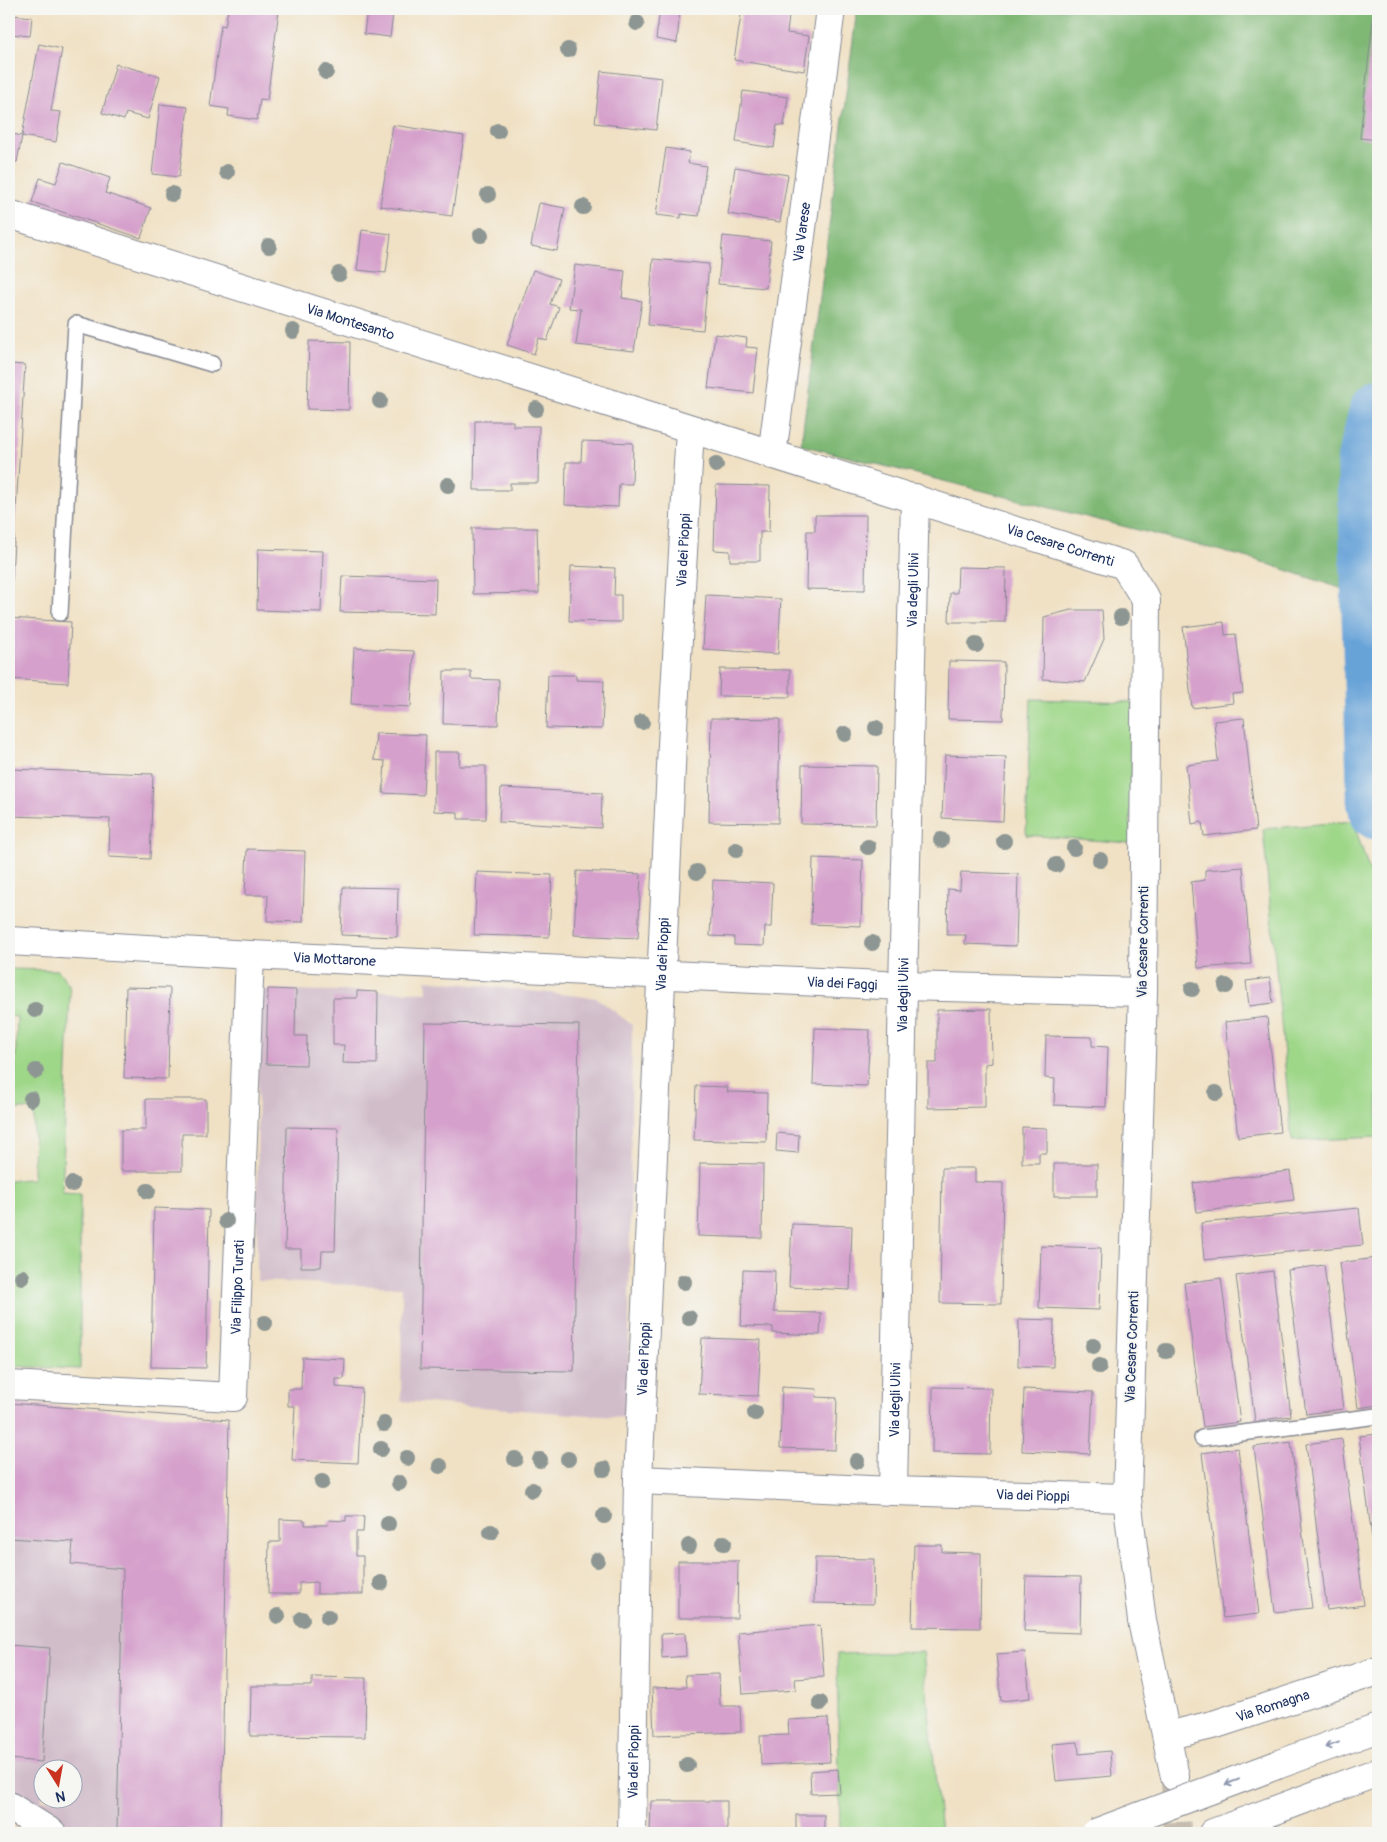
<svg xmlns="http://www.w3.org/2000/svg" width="1387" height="1842" viewBox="0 0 1387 1842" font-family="Pangolin,sans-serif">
<rect width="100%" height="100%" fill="#f6f6f2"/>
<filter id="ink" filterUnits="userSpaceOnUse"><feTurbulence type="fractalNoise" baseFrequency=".02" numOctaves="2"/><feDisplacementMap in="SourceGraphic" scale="10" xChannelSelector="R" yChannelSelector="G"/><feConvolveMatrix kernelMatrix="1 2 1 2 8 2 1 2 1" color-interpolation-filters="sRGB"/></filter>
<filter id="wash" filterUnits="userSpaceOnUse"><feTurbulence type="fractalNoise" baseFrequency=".0096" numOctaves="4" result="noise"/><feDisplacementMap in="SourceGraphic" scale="20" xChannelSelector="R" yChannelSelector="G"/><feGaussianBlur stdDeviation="1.12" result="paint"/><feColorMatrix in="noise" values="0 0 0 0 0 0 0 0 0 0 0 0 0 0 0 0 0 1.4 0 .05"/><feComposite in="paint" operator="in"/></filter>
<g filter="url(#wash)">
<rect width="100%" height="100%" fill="#f0e1c4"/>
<g fill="#d1bdca" fill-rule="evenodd">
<polygon points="426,980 597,998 632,1025 628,1418 401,1401 402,1287 257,1281 258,990 427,992"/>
<path d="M9,1403L229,1420L221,1833H79L9,1792ZM42,1770H72V1800H42Z"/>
</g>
<g fill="#9fd789" stroke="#5d8374">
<polygon points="1031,699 1133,702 1130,843 1026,835"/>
<polygon points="1353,821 1378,897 1378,1137 1292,1141 1263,829"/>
<polygon points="9,969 58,970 69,985 70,993 62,1193 80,1194 80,1369 9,1366 9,1180 33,1179 34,1109 14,1109 17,1017 9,1016"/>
<polygon points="923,1652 941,1833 840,1833 837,1654"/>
</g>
<polygon fill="#7fb875" stroke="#4d746a" points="857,9 1378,9 1378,452 1354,452 1358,594 1253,559 801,445"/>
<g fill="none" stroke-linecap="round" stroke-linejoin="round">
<polyline stroke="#68a3d8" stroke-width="58" points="1378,411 1366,459 1376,802 1378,811"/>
</g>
<g id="blocks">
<g fill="#d5a1cc">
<polygon points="228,9 279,10 267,100 260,99 257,120 228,116 229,109 210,106 221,25 225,26"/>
<polygon points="660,9 680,9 677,43 656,39"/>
<polygon points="742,9 789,16 787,33 809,36 804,71 734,60"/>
<polygon points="1374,9 1378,9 1378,140 1360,138"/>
<polygon points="367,10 393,14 390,37 364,34"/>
<polygon points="12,15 32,17 30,36 10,34"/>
<polygon points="39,44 62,49 51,111 61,112 56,142 22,136"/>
<polygon points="116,64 160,76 148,119 126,113 124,120 102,113"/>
<polygon points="601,71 662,78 656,130 595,123"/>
<polygon points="743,91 788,97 784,126 777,125 774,148 736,142"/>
<polygon points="160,104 188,107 179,177 152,174"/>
<polygon points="393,125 464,136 452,216 380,206"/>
<polygon points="9,133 22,136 17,162 9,161"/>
<polygon points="666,148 690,152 688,163 706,166 699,216 681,214 681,218 656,215"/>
<polygon points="63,162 110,178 105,193 151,208 141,238 32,202 40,178 56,183"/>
<polygon points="735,167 788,175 780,222 728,214"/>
<polygon points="539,203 565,208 557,251 531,246"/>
<polygon points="362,230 391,234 386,273 357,270"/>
<polygon points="723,236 771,241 766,288 718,284"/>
<polygon points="653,259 709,264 703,330 648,325"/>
<polygon points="575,265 625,271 622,298 642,301 634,351 576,345 581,309 569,308"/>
<polygon points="533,270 559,279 550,304 559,307 547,341 539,338 534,354 507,345"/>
<polygon points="715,334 747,338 746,347 758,348 753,393 708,388"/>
<polygon points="309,341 350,342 349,410 307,409"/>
<polygon points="9,364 25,365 10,607 9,607"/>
<polygon points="475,421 513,421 513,426 539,426 538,483 510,483 510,490 474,490"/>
<polygon points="582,441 633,443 632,484 619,484 618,507 565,505 566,462 581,462"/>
<polygon points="716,485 770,486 769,532 760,532 760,561 730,561 730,551 714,550"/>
<polygon points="815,515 866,515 865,590 806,589 807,531 815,531"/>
<polygon points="472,528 537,528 539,593 473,594"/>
<polygon points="258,549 323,551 321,612 257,610"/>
<polygon points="571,566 615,568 614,595 621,595 621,622 569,621"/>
<polygon points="958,567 1006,568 1005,622 949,622 950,593 957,593"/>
<polygon points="342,576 436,579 435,614 340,612"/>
<polygon points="706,595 781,599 778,654 703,649"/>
<polygon points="1071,610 1102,610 1104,639 1085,682 1043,679 1044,617"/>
<polygon points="9,618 71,622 68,683 9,679"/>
<polygon points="1224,622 1225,635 1236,634 1243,693 1232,694 1233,703 1192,708 1183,627"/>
<polygon points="354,648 414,651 411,707 351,704"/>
<polygon points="949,661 1004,662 1003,720 948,719"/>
<polygon points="720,669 790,670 790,697 719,696"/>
<polygon points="444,671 471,671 471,679 499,680 498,725 443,724"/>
<polygon points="548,675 576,675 576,680 604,681 602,729 546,728"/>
<polygon points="711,718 780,719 778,823 709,822"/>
<polygon points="1244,718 1256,830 1204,836 1202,822 1192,824 1186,765 1218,761 1214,721"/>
<polygon points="376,733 426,735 423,795 383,793 385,761 374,760"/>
<polygon points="434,752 460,752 459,766 486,766 486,819 458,819 458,812 434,811"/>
<polygon points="945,755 1006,757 1003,821 942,818"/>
<polygon points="802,765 877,766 876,825 801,824"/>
<polygon points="9,769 153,774 150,859 109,857 110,819 9,816"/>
<polygon points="501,788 602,793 601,828 499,822"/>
<polygon points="247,849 305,851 303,922 267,921 268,895 245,895"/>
<polygon points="813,858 863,860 861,926 811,924"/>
<polygon points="1243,867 1251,964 1198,968 1191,882 1205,880 1205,870"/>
<polygon points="577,871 641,874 638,938 574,935"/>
<polygon points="477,872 552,875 549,937 474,935"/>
<polygon points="961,872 1018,874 1016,946 965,944 966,935 947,935 948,889 960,890"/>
<polygon points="713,880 773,883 771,927 765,927 764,946 734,945 734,937 710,936"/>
<polygon points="343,887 398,888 397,937 341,935"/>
<polygon points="1270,978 1273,1003 1249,1006 1246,981"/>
<polygon points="126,987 170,988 168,1079 124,1078"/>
<polygon points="268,989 296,990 295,1036 307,1036 306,1065 266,1064"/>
<polygon points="357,991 378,992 377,1064 343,1063 344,1045 333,1045 333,998 357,998"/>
<polygon points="991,1009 992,1063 985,1064 985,1107 928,1108 928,1063 937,1063 937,1010"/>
<polygon points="1267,1017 1280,1132 1238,1137 1225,1022"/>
<polygon points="425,1023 579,1025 574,1371 420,1369"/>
<polygon points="815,1028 870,1030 867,1086 813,1084"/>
<polygon points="1046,1036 1092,1037 1092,1046 1108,1047 1106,1107 1054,1105 1055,1079 1045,1078"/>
<polygon points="696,1086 728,1087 727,1092 767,1093 766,1142 694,1140"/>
<polygon points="146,1099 206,1099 206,1134 182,1134 182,1171 121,1171 121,1130 146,1130"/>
<polygon points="287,1127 338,1128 335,1251 322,1251 321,1267 301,1267 301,1249 285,1249"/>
<polygon points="1022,1127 1047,1128 1047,1153 1039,1153 1039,1163 1022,1163"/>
<polygon points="777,1133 799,1135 798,1153 776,1151"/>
<polygon points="700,1163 763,1164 762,1238 698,1236"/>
<rect x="1054" y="1164" width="43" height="32"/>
<polygon points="942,1168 975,1168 975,1182 1003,1183 1001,1304 940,1303"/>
<polygon points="1290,1171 1294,1200 1197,1212 1193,1183"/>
<polygon points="154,1208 209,1210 206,1368 151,1367"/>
<polygon points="1359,1208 1363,1245 1204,1260 1201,1223"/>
<polygon points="792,1224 852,1226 850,1290 789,1287"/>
<polygon points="1041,1246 1101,1248 1099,1310 1039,1308"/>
<polygon points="1376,1258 1378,1275 1378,1405 1358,1408 1339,1263"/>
<polygon points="1324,1265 1343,1409 1306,1414 1288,1270"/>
<polygon points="743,1270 775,1271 774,1312 821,1313 820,1335 773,1333 773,1327 741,1326"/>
<polygon points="1273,1271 1291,1416 1255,1421 1236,1276"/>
<polygon points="1221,1278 1240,1422 1203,1427 1184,1283"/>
<polygon points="1019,1319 1054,1320 1053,1367 1018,1366"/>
<polygon points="702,1338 761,1340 758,1396 699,1394"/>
<polygon points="302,1357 345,1359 344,1379 336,1379 336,1387 362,1389 358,1463 292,1460 295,1406 288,1406 288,1389 301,1389"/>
<polygon points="782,1387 817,1389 816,1397 837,1398 835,1450 780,1448"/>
<polygon points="933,1387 991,1388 990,1454 932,1453"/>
<polygon points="1024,1389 1093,1392 1090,1454 1022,1451"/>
<polygon points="9,1403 229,1420 221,1830 117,1830 123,1569 71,1564 73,1542 9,1538"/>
<polygon points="1378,1434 1378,1577 1377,1578 1359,1436"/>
<polygon points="1342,1439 1364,1605 1327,1610 1306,1444"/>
<polygon points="1291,1442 1312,1608 1275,1612 1254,1447"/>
<polygon points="1238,1448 1259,1614 1223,1618 1202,1453"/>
<polygon points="346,1516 364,1516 363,1532 356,1532 356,1556 363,1556 363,1594 317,1594 317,1582 299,1583 299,1594 268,1594 269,1542 280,1542 280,1519 305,1520 305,1525 328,1525 329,1520 346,1521"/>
<polygon points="914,1545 942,1545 942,1552 981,1553 980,1628 912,1627"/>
<polygon points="815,1558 874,1559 873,1604 814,1603"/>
<polygon points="678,1561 738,1561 737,1618 678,1618"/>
<polygon points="1026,1576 1081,1577 1080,1633 1024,1631"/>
<polygon points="820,1625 824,1677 795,1679 796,1690 743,1694 738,1632"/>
<polygon points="685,1633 686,1656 662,1658 661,1634"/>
<polygon points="9,1645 50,1648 42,1762 9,1759"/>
<polygon points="1025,1652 1030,1698 1001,1701 996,1654"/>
<polygon points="719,1674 720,1706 740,1706 741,1732 654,1735 652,1688 686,1687 685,1675"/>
<polygon points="312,1677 366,1678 365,1737 250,1736 251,1686 312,1686"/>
<polygon points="828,1718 830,1762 761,1765 760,1736 789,1735 788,1720"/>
<polygon points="1078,1742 1079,1754 1110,1751 1112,1776 1056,1781 1052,1744"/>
<polygon points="838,1769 840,1793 811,1794 810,1771"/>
<polygon points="651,1801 727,1801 727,1833 650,1833"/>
<rect x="796" y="1815" width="28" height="18"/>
</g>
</g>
</g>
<g filter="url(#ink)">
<use href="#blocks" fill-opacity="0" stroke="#868891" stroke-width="1"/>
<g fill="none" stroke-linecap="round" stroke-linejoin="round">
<polyline stroke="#c5bdb0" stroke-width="28" stroke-dasharray="28 14" stroke-linecap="butt" points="1175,1780 1177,1833"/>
<g stroke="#868891" stroke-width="18">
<g id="service">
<polyline points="60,613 76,324 212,364"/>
<polyline points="1202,1438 1378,1416"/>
</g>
</g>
<g stroke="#868891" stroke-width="30">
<g id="minor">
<path id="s1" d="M9,214L1124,565L1146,600L1143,992L1127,1498L1142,1621L1175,1777"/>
<path id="s2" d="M772,455L831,9"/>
<path id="s3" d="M9,941L250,955L903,986L1143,992"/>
<path id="s4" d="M9,1385L233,1397L250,955"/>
<path id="s5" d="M638,1480L893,1491L1127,1498"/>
<path id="s6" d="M893,1491L903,986L915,498"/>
<path id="s7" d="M1167,1736L1216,1724L1378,1671"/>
<polyline points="9,1806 52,1833"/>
<path id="s8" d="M632,1833L638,1480L672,745L690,429"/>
</g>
</g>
<g stroke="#868891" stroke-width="30">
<g id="trunk">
<polyline points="1277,1765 1378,1728"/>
<polyline points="1213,1833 1378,1772"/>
</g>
</g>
<use href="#service" stroke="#fff" stroke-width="15"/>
<use href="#minor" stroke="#fff" stroke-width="28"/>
<use href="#trunk" stroke="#fff" stroke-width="28"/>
<g stroke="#868891" stroke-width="30" stroke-linecap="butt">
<polyline id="trunk-bridge" points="1095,1833 1277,1765"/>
</g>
<use href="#trunk-bridge" stroke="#fff" stroke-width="28"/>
</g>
<g fill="#8d9692">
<circle cx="637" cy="23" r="8"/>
<circle cx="568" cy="50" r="8"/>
<circle cx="326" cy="72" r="8"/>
<circle cx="498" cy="131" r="8"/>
<circle cx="227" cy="172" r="8"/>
<circle cx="172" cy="194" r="8"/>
<circle cx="488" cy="195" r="8"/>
<circle cx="583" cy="207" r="8"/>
<circle cx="481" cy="235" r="8"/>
<circle cx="269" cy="246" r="8"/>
<circle cx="339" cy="274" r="8"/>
<circle cx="293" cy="331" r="8"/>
<circle cx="380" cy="401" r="8"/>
<circle cx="536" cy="409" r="8"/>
<circle cx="716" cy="465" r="8"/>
<circle cx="448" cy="485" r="8"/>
<circle cx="1121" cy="617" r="8"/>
<circle cx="976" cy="645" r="8"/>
<circle cx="642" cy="722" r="8"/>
<circle cx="876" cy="728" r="8"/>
<circle cx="845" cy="734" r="8"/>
<circle cx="941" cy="840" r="8"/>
<circle cx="1004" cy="841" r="8"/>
<circle cx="868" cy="847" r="8"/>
<circle cx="1074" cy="848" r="8"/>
<circle cx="736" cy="850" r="8"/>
<circle cx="1100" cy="860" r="8"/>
<circle cx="1056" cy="865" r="8"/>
<circle cx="697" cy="872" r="8"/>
<circle cx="872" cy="943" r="8"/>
<circle cx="1226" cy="986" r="8"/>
<circle cx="1192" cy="989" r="8"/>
<circle cx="35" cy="1010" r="8"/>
<circle cx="36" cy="1071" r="8"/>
<circle cx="1216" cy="1093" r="8"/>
<circle cx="31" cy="1099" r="8"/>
<circle cx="72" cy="1184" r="8"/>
<circle cx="148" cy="1191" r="8"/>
<circle cx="226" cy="1221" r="8"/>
<circle cx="22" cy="1277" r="8"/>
<circle cx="684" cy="1282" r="8"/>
<circle cx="689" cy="1318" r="8"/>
<circle cx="265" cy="1323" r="8"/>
<circle cx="1093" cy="1346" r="8"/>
<circle cx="1166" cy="1351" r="8"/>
<circle cx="1099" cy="1366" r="8"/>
<circle cx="755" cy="1413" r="8"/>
<circle cx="384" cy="1424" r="8"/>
<circle cx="381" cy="1449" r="8"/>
<circle cx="407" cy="1458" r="8"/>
<circle cx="515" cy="1459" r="8"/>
<circle cx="568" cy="1459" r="8"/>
<circle cx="540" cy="1460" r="8"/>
<circle cx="857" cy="1461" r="8"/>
<circle cx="440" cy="1466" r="8"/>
<circle cx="604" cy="1469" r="8"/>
<circle cx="322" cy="1482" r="8"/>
<circle cx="399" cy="1483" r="8"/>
<circle cx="532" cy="1490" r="8"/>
<circle cx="604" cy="1516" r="8"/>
<circle cx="388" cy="1524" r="8"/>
<circle cx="491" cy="1532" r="8"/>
<circle cx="724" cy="1543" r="8"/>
<circle cx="689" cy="1546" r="8"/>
<circle cx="597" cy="1560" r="8"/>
<circle cx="381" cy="1583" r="8"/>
<circle cx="278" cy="1616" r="8"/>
<circle cx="328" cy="1617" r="8"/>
<circle cx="302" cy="1619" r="8"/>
<circle cx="820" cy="1703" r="8"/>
<circle cx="687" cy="1765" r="8"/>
</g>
<defs><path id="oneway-shaft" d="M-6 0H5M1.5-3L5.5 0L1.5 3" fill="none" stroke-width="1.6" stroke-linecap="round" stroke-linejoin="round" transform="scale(1.25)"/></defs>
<g stroke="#8d97ae">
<use href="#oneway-shaft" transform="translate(1332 1745) rotate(160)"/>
<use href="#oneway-shaft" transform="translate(1232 1782) rotate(159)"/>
</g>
</g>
<g text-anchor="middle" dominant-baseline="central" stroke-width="4" stroke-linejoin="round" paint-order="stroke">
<g font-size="14" fill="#1b2f5e" stroke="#f6f6f2">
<text stroke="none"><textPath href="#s2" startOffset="225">Via Varese</textPath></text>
<text stroke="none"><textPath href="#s1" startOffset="358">Via Montesanto</textPath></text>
<text stroke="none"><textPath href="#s1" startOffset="1102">Via Cesare Correnti</textPath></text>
<text stroke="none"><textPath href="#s8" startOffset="1284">Via dei Pioppi</textPath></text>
<text stroke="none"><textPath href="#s6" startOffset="901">Via degli Ulivi</textPath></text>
<text transform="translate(1143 942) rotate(-89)">Via Cesare Correnti</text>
<text stroke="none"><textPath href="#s8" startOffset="879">Via dei Pioppi</textPath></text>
<text stroke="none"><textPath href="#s3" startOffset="326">Via Mottarone</textPath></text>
<text stroke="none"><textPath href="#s3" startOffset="834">Via dei Faggi</textPath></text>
<text stroke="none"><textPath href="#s6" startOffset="496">Via degli Ulivi</textPath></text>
<text stroke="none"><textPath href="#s4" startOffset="334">Via Filippo Turati</textPath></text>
<text transform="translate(1132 1347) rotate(-88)">Via Cesare Correnti</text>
<text stroke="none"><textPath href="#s8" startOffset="474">Via dei Pioppi</textPath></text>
<text stroke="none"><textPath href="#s6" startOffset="91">Via degli Ulivi</textPath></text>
<text stroke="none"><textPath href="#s5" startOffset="395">Via dei Pioppi</textPath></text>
<text stroke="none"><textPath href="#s7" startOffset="110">Via Romagna</textPath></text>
<text stroke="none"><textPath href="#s8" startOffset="71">Via dei Pioppi</textPath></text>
</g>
</g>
<rect width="1387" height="1842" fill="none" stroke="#f6f6f2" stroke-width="30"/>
<g transform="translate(58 1784) rotate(169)"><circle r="24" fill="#f6f6f2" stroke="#9ea6b7"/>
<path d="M0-4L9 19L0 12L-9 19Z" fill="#c8321e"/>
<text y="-8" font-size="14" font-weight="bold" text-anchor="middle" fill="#1b2f5e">N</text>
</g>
</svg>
